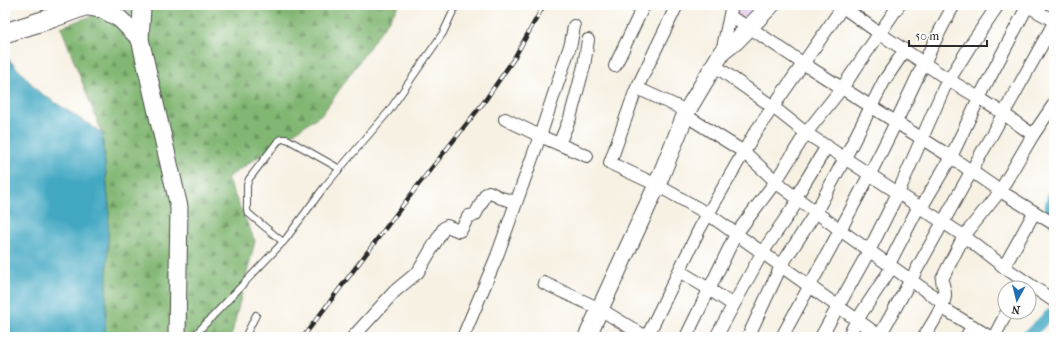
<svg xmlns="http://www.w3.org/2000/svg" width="1059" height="342" viewBox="0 0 1059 342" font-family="'IM FELL French Canon',serif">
<defs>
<pattern id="forest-firs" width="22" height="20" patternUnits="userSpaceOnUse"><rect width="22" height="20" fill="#82b773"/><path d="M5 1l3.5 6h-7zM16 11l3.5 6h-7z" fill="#6b955f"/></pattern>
</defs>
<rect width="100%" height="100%" fill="#fff"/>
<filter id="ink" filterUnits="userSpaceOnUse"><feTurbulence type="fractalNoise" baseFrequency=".025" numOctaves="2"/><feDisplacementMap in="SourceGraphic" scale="8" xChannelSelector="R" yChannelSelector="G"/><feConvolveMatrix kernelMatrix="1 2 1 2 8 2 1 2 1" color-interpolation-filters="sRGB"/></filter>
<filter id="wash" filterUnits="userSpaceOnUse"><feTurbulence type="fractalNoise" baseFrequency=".012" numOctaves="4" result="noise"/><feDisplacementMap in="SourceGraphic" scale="16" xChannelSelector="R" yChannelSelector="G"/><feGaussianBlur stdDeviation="0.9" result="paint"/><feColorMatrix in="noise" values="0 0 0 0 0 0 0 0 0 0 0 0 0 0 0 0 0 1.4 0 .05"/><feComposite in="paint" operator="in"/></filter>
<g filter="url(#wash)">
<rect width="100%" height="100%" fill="#f7f1e3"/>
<polygon fill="#e7d2ef" points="740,5 762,5 748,20 737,14"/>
<polygon fill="url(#forest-firs)" stroke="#56714f" points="122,5 399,5 323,113 227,178 255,241 231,337 105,337 109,207 102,133 61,27"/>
<polygon fill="#42a8c2" stroke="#366a76" points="5,55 39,92 102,133 109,207 105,337 5,337"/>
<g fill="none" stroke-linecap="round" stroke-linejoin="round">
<g stroke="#42a8c2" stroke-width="11">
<polyline points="1054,191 1050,206 1054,222"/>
<polyline points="1026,337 1054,311"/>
</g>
</g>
</g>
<g filter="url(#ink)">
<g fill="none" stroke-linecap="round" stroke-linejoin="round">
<g stroke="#4a4947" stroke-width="8">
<g id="lane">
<polyline points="283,242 248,213 247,210 247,185 249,179 278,141 282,139 287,139 340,169"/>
<polyline points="193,337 285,240 325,186 389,111 443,33 456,5"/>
<polyline points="245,337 256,315"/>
</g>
</g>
<g stroke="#4a4947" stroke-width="14">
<g id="street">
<polyline points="677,5 635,92 610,163 657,185 708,214 881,337"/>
<polyline points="840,5 879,33 949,80 979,98 1004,114 1033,135"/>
<polyline points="1026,5 1054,21"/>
<polyline points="730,17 749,27 804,64 951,157 1000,191 1054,224"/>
<polyline points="722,52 732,5"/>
<polyline points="714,65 773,107 806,133 964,236 1004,267 1054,301"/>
<polyline points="615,66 644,5"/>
<polyline points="637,88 687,111"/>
<polyline points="685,115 744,152 782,187 840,230 943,303"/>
<polyline points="505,119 540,136 587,156"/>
<polyline points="559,144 570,118 584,66 588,40"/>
<polyline points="796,197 827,146"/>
<polyline points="921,208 951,157 979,98 1028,5"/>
<polyline points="889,264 919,206"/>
<polyline points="1004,267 1034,213"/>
<polyline points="679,271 709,289 733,305"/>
<polyline points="544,283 600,309 646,337"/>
<polyline points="941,307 990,337"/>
<polyline points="353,337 395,291 418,272 444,228 447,226 459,231 461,230 468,217 469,216 475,215 486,194 489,192 501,198 516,202"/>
<polyline points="463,337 497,256 540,136 571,43 574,26"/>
<polyline points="647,337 700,228 754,134 844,5"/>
<polyline points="686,337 736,234 776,181 806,133 842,88 899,5"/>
<polyline points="716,337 762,253 799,199"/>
<polyline points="748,337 781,266 816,212 845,158 884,81 905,50"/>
<path d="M782,337C820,266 861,195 896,122C915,83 932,43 954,5"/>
<polyline points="821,337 869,251 898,193 944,88 970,46 998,5"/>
<polyline points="848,337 857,320 892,267"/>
<polyline points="879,337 1054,23"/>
<path d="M924,337C930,327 943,308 945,297C946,291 942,285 942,279L964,236L1000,191L1033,135L1054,104"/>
<polyline points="966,337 973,326"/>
<polyline points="994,337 1007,312"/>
</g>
</g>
<g stroke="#4a4947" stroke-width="19">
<g id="secondary">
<polyline points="143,5 142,9 140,39 179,207 177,337"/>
<polyline points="82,6 102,9 120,19 140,39"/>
<polyline points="587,337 657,185 687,111 722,52 736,41 771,5"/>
</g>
</g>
<g stroke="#4a4947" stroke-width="21">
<polyline id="primary" points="5,33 52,18 87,5"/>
</g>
<use href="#lane" stroke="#fff" stroke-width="6"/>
<use href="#street" stroke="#fff" stroke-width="12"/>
<use href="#secondary" stroke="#fff" stroke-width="17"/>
<use href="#primary" stroke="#fff" stroke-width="19"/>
<g stroke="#2b2b2b" stroke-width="4.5">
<polyline id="rail" points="303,337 419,184 484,102 513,60 544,5"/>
</g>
<use href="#rail" stroke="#fff" stroke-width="3" stroke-dasharray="9" stroke-linecap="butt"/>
</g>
</g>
<rect width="1059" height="342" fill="none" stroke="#fff" stroke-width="20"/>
<g transform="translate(1017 300) rotate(187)"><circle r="19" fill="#ffffff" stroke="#aaaaaa"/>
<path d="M0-3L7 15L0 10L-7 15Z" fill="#1f6fb2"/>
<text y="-6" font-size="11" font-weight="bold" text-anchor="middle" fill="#2b2b2b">N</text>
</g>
<path d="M909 40v6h78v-6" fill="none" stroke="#2b2b2b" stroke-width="2"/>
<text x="915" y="40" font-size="12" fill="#2b2b2b" stroke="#ffffff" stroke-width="3" paint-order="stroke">50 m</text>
</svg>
